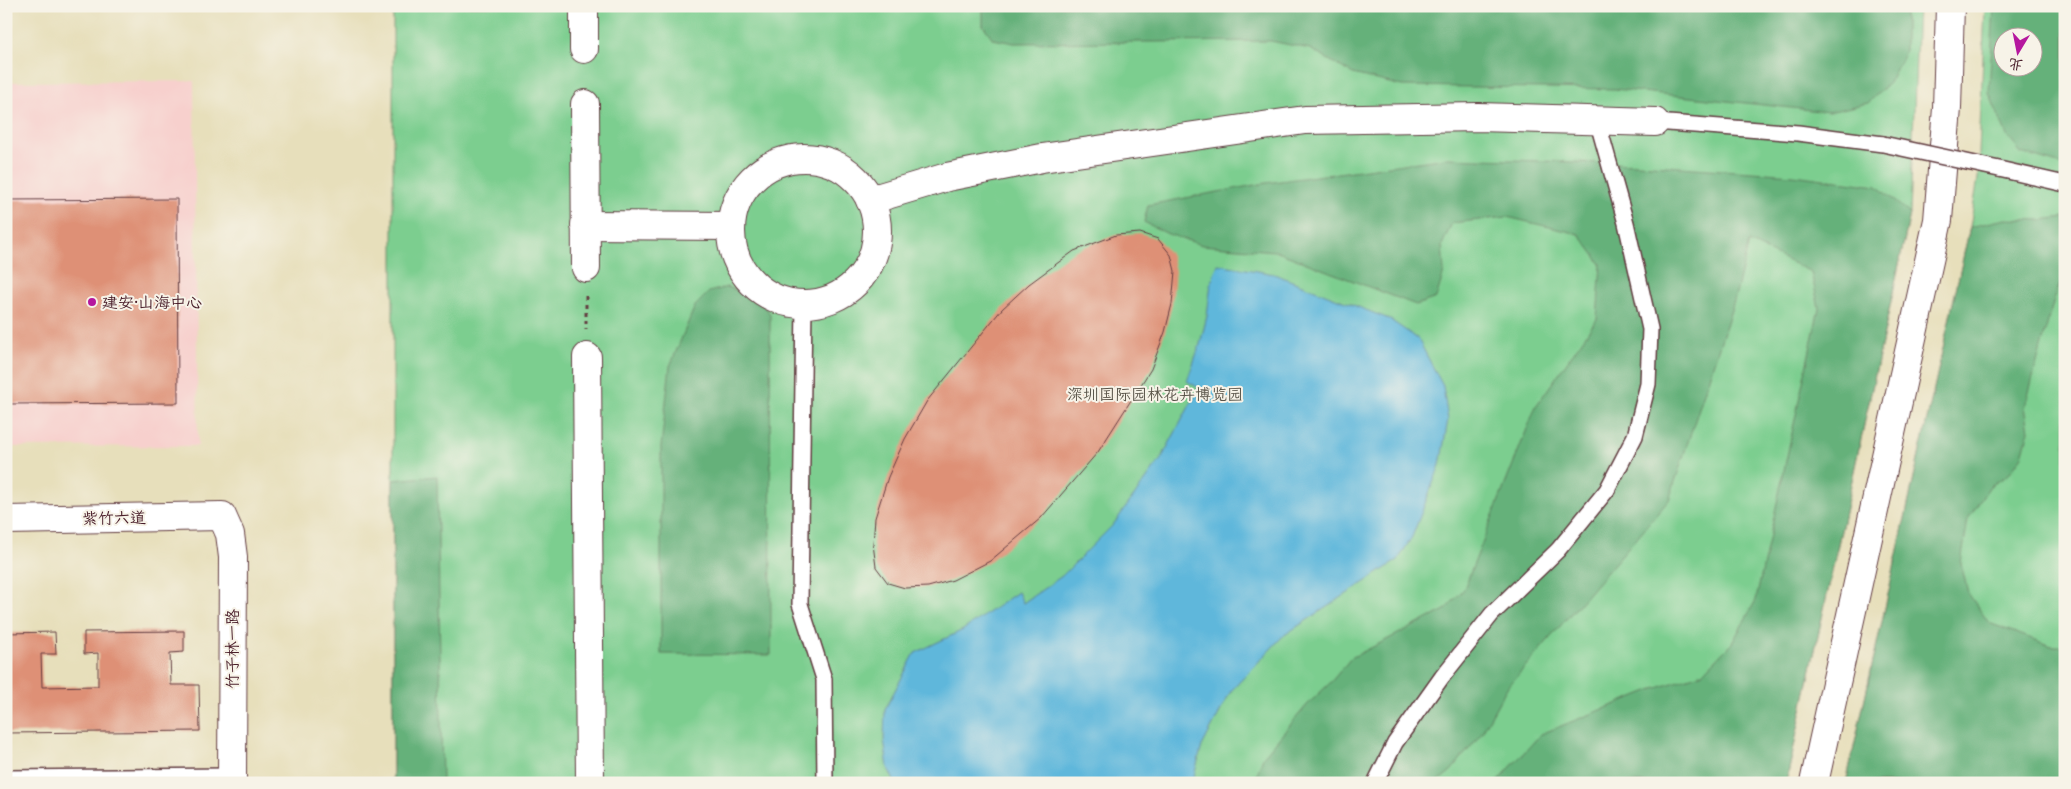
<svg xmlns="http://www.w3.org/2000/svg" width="2071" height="789" viewBox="0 0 2071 789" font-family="Sriracha,'LXGW WenKai TC',sans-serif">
<rect width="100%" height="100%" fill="#f7f3e8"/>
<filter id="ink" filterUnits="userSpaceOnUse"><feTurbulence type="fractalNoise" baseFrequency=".02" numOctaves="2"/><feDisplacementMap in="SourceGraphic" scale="10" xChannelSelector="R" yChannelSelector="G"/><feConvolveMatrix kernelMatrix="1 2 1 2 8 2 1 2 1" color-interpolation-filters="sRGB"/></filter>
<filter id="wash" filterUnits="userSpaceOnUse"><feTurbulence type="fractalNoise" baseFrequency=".0096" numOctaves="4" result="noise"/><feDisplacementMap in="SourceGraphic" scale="20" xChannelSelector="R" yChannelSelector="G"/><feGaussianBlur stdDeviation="1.12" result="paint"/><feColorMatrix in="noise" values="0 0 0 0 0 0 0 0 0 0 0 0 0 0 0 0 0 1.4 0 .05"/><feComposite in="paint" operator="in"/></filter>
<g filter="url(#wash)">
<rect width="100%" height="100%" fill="#e7dfbb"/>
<polygon fill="#f7d0cd" points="194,81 198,446 6,447 6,82"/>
<g fill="#7cce8f" stroke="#63765d" fill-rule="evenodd">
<polygon points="393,6 1918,6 1910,214 1786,783 393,783"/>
<path d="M1985,6H2065V783H1846L1970,227L1978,178ZM2004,38H2034V68H2004Z"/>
</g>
<g fill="#65b17a" stroke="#586852" fill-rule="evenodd">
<polygon points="983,6 1905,6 1905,52 1889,83 1868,103 1829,112 1615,89 1402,86 1353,74 1310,49 1271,41 1014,43 993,39 983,25"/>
<path d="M1994,6H2065V166L2021,153L2007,136L1989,93ZM2004,38H2034V68H2004Z"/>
<polygon points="1447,158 1638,164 1793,175 1877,186 1910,214 1786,783 1496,783 1541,734 1651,690 1703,673 1732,643 1756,600 1819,308 1811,272 1749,242 1734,301 1669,500 1506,689 1481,734 1451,771 1436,783 1254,783 1263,757 1307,705 1331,682 1351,658 1445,610 1464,589 1536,406 1597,319 1601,264 1579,234 1507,217 1452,223 1442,245 1444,272 1436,298 1416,305 1275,251 1202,245 1168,234 1144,222 1148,205 1266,183"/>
<polygon points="2065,217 2065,272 2054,299 2025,407 2029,430 2022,456 2008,475 1990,486 1968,519 1961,563 1968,593 1989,623 2051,646 2065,646 2065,783 1846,783 1970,227 2005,219 2040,220"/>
<polygon points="727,287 758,297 770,314 771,655 661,654 661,447 670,366 695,306 709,292"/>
<polygon points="437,476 442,783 393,783 393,480"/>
</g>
<polygon fill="#5eb7db" stroke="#546b83" points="1218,264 1274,274 1389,319 1418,339 1443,386 1448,420 1440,465 1412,537 1398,560 1283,636 1231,691 1202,746 1192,783 895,783 888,768 884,739 885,709 915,653 963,630 1018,592 1023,603 1062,576 1113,525 1161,459 1199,388 1187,381 1200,344 1207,316 1211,283"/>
<g id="blocks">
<g fill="#de9076">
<polygon points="177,199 178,403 6,404 6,200"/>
<polygon points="1140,233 1158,239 1171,255 1175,271 1172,304 1165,332 1151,369 1098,452 1041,518 990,561 953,580 928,587 905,588 888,583 876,567 873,544 875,518 888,477 905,439 927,401 1002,309 1029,284 1074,251 1116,235"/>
<polygon points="184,631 184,652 170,653 171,685 199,685 200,731 6,733 6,633 55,632 56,654 41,654 42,687 98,686 98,653 84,654 84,632"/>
</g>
</g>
</g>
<g filter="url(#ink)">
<use href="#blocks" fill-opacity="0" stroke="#623c41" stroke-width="1"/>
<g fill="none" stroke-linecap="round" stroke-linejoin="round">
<g stroke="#623c41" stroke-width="18">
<g id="lane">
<polyline points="1655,122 1798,133 1883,144"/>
<polyline points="1999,169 2065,184"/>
<polyline points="804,304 800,604 824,679 825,783"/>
<polyline points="6,778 232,776"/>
<polyline points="1375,783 1395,743 1442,677 1492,614 1558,550 1607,490 1635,436 1648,384 1650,329 1626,223 1597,120"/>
</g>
</g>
<g stroke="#623c41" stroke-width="30">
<g id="street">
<polyline points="584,6 584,49"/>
<polyline points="585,104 586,268"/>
<circle cx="804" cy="231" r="73"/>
<polyline points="870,200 947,177 1042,158 1305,120 1478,117 1655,122"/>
<polyline points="585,225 730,226"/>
<polyline points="587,357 590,783"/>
<polyline points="6,520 222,516 230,534 233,557 232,783"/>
<polyline points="1814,783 1938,220 1947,108 1950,6"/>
</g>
</g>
<polyline stroke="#623c41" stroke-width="3" stroke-dasharray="4 4" stroke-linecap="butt" points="586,296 586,329"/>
<use href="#lane" stroke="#fff" stroke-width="15"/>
<use href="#street" stroke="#fff" stroke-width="28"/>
<g stroke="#623c41" stroke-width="18" stroke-linecap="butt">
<polyline id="lane-bridge" points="1883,144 1999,169"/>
</g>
<use href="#lane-bridge" stroke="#fff" stroke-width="15"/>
</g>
</g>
<circle fill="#b5179e" stroke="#f7f3e8" stroke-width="2" cx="92" cy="302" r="5"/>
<g text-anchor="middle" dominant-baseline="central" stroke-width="4" stroke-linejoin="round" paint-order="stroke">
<g font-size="16" fill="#4a1f2b" stroke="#f7f3e8" text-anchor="start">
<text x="102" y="302">建安·山海中心</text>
</g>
<g font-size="16" fill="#595449" stroke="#f7f3e8">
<text x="1155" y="394">深圳国际园林花卉博览园</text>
</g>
<g font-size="16" fill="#4a1f2b" stroke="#f7f3e8">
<text transform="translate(114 518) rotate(-1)">紫竹六道</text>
<text transform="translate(232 649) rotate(-90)">竹子林一路</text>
</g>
</g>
<rect width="2071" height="789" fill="none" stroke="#f7f3e8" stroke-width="25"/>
<g transform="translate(2018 52) rotate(190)"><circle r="24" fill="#f7f3e8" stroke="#b29e9c"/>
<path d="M0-4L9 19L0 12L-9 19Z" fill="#b5179e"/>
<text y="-8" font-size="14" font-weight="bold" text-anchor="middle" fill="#4a1f2b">北</text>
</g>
</svg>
